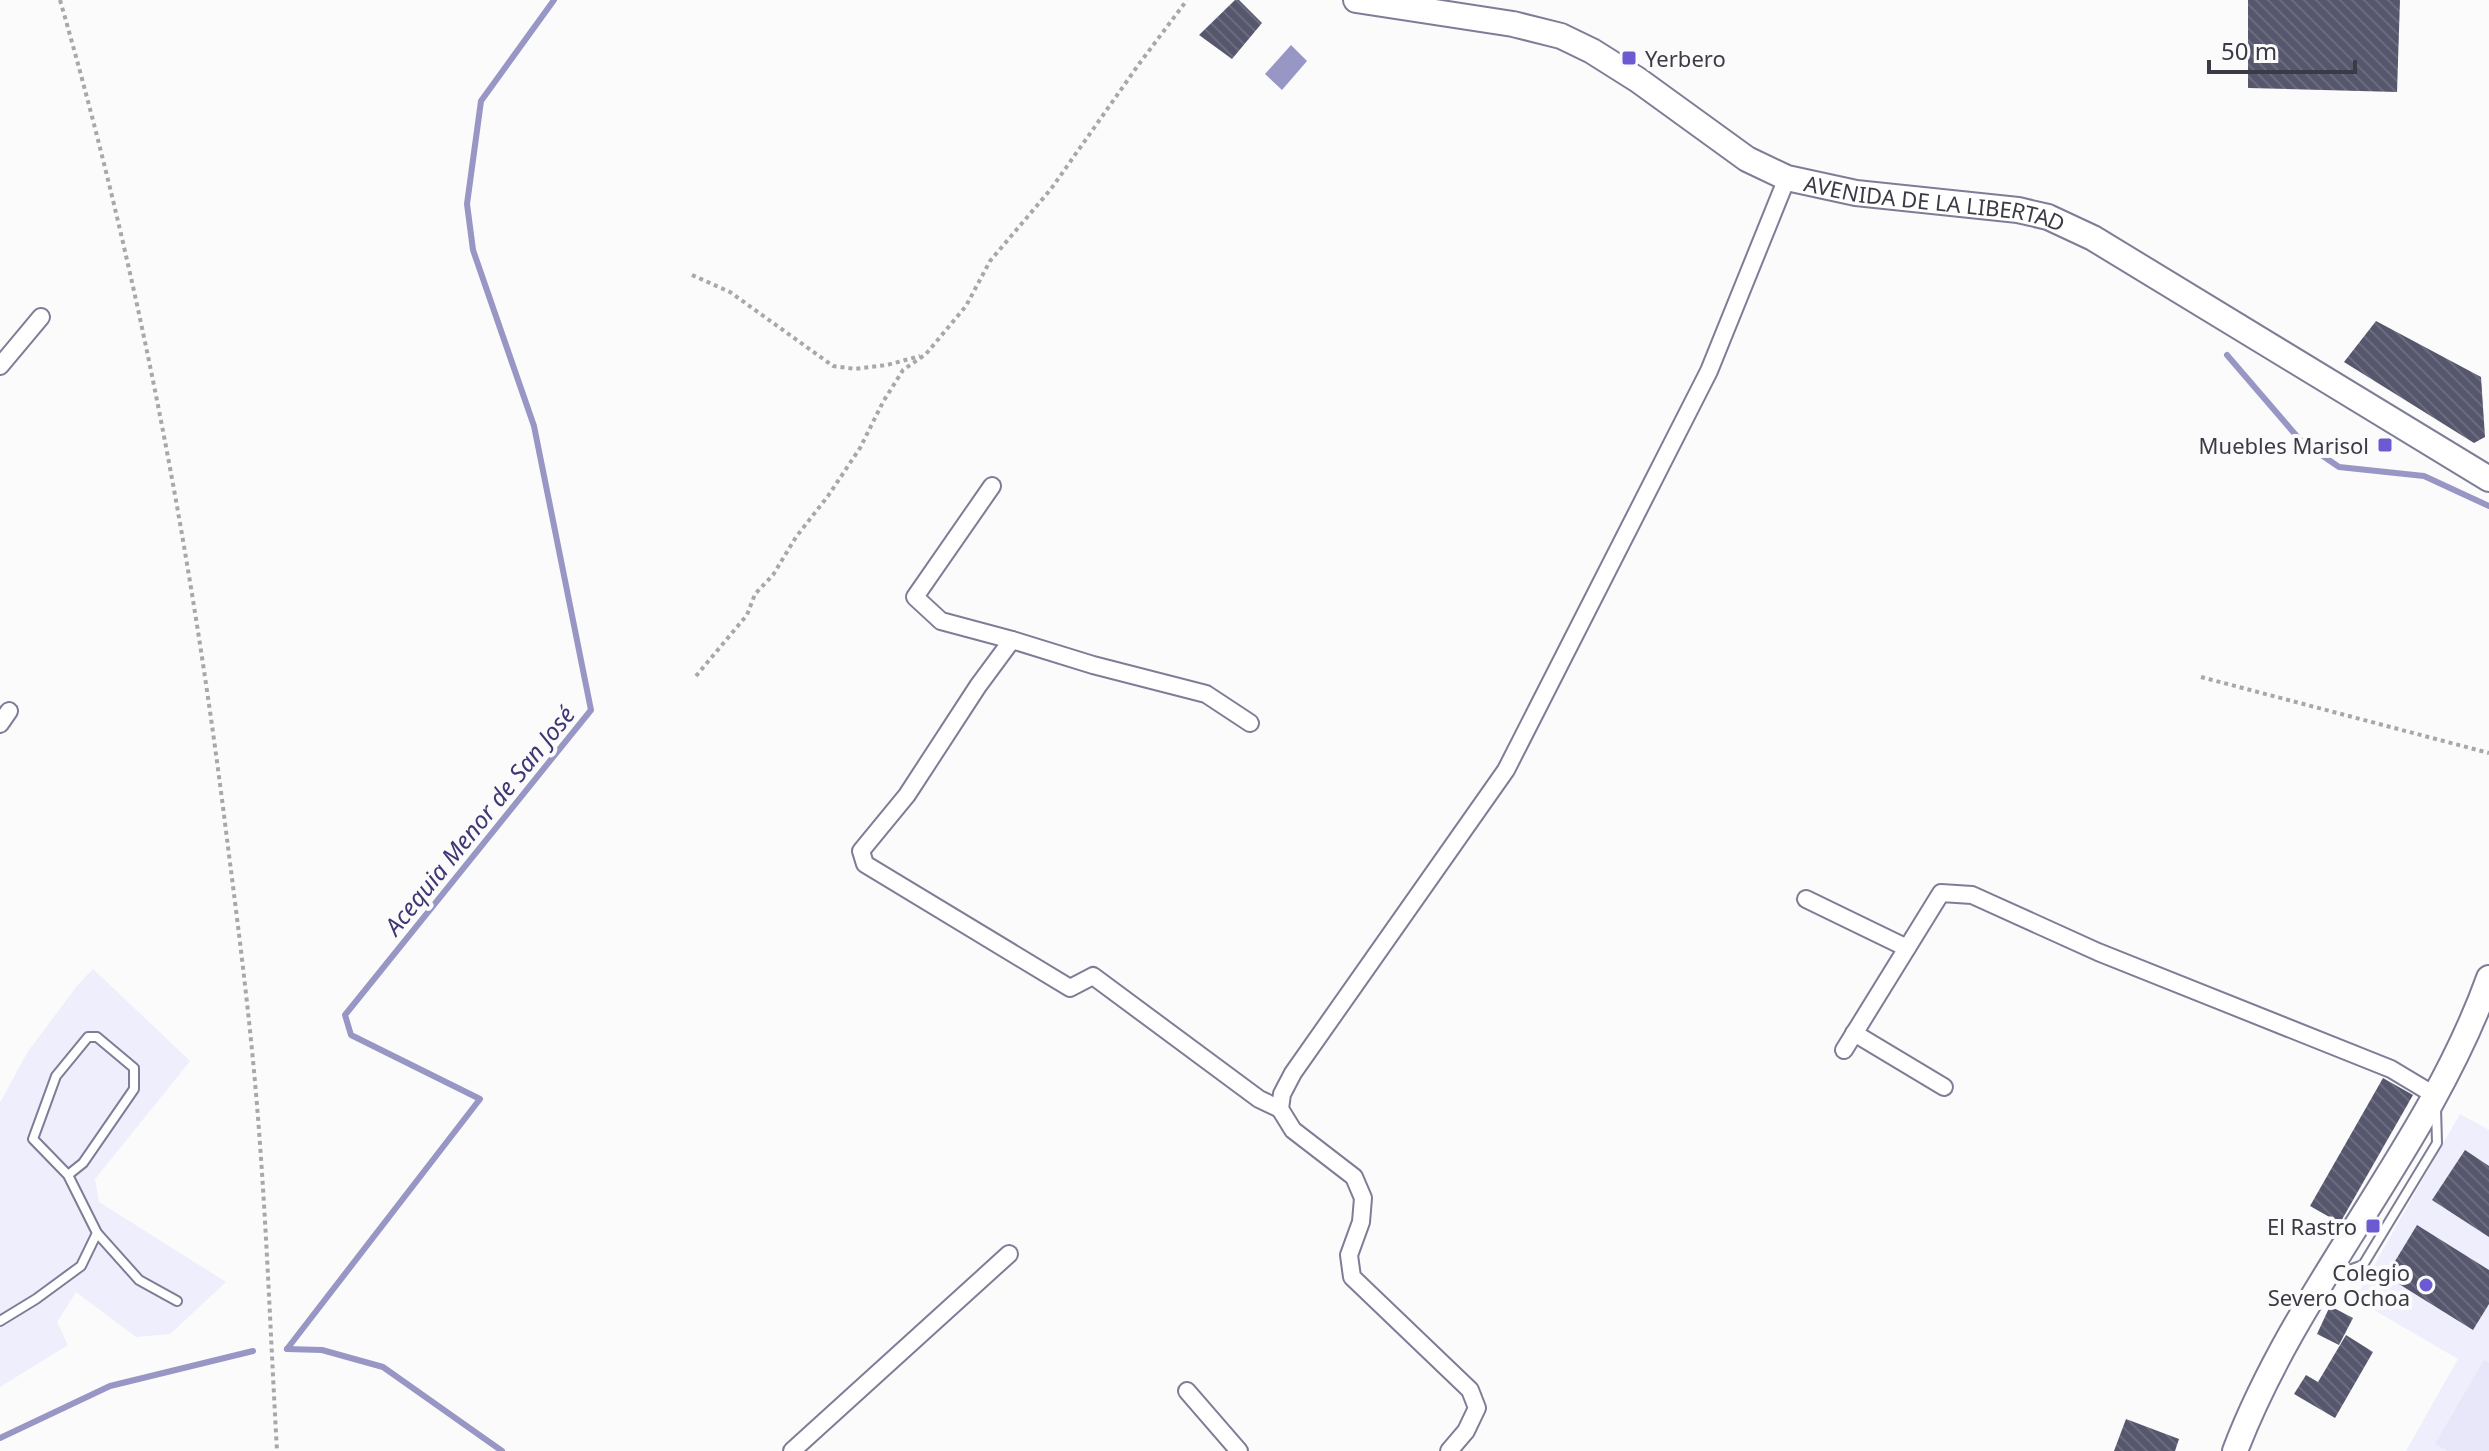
<svg xmlns="http://www.w3.org/2000/svg" width="2489" height="1451" viewBox="0 0 2489 1451" font-family="'Noto Sans',sans-serif">
<defs>
<pattern id="building-back-hatch" width="6" height="6" patternUnits="userSpaceOnUse" patternTransform="scale(2)"><rect width="6" height="6" fill="#56566d"/><path d="M-1 5l2 2M0 0l6 6M5-1l2 2" fill="none" stroke="#6c6c7f"/></pattern>
</defs>
<rect width="100%" height="100%" fill="#fbfbfb"/>
<g fill="#eeeefc">
<polygon points="93,969 190,1061 95,1179 99,1202 226,1282 170,1334 136,1337 76,1292 57,1322 68,1345 0,1387 0,1103 27,1053 77,986"/>
<polygon points="2460,1114 2489,1130 2489,1451 2406,1451 2458,1359 2355,1299"/>
</g>
<polygon fill="#e7e7f9" points="2484,1360 2489,1363 2489,1451 2448,1451 2435,1444"/>
<polygon fill="#9796c5" points="1291,45 1307,61 1282,90 1265,74"/>
<g fill="none" stroke-linecap="round" stroke-linejoin="round">
<g stroke="#9796c5" stroke-width="6">
<polyline points="2227,355 2301,441 2339,467 2424,476 2489,506"/>
<polyline points="287,1349 480,1099 351,1035 345,1015 591,710 534,426 473,250 467,204 481,101 554,0"/>
<polyline points="287,1349 322,1350 383,1367 502,1451"/>
<polyline points="0,1438 110,1386 253,1351"/>
</g>
</g>
<g fill="url(#building-back-hatch)">
<polygon points="1235,0 1239,0 1262,23 1232,59 1199,35"/>
<polygon points="2248,0 2400,0 2397,92 2248,88"/>
<polygon points="2376,321 2481,377 2485,437 2474,443 2344,362"/>
<polygon points="2383,1078 2413,1095 2340,1223 2310,1206"/>
<polygon points="2465,1150 2489,1166 2489,1237 2432,1200"/>
<polygon points="2417,1225 2489,1270 2489,1304 2473,1330 2386,1276"/>
<polygon points="2330,1306 2353,1318 2339,1345 2317,1334"/>
<polygon points="2346,1335 2373,1352 2335,1418 2294,1394 2306,1375 2318,1382"/>
<polygon points="2126,1419 2179,1439 2175,1451 2114,1451"/>
</g>
<g fill="none" stroke-linecap="round" stroke-linejoin="round">
<g stroke="#7e7d97" stroke-width="12">
<g id="lane">
<polyline points="97,1233 139,1280 177,1301"/>
<polyline points="2333,1276 2363,1265 2437,1143 2436,1108"/>
<polyline points="0,1321 36,1299 81,1266 97,1233 68,1175 33,1139 56,1076 88,1037 97,1037 134,1068 134,1089 83,1163 68,1175"/>
</g>
</g>
<g stroke="#7e7d97" stroke-width="20">
<g id="street">
<polyline points="0,366 41,317"/>
<polyline points="992,486 915,597 941,621 1012,640"/>
<polyline points="1250,723 1206,694 1093,665 1012,640 978,686 907,795 861,851 865,864 1070,988 1093,976 1259,1099 1280,1109"/>
<polyline points="0,724 9,711"/>
<polyline points="1806,899 1907,948"/>
<polyline points="1854,1033 1944,1087"/>
<polyline points="1844,1050 1941,893 1972,895 2098,952 2391,1069 2436,1096"/>
<polyline points="1187,1391 1239,1451"/>
<polyline points="792,1451 1009,1254"/>
<polyline points="1449,1451 1466,1431 1477,1408 1470,1390 1352,1277 1349,1255 1361,1222 1363,1198 1354,1177 1293,1130 1280,1109 1282,1094 1293,1073 1506,770 1709,371 1787,178"/>
</g>
</g>
<g stroke="#7e7d97" stroke-width="28">
<g id="secondary">
<path id="s1" d="M1356,0L1513,24L1561,36L1592,51L1638,80L1747,159L1787,178L1856,193L2018,210L2048,217L2093,238L2489,479"/>
<path d="M2235,1451C2299,1283 2428,1148 2489,978"/>
</g>
</g>
<g stroke="#a7a7ac" stroke-width="4" stroke-dasharray="4 4" stroke-linecap="butt">
<path d="M60,0C140,277 193,561 228,847C238,925 248,1004 255,1082C266,1205 270,1328 277,1451"/>
<polyline points="692,275 730,292 833,366 855,369 887,365 920,356"/>
<polyline points="696,676 747,615 755,594 773,575 796,537 828,496 860,448 883,402 903,370 926,354 966,306 990,261 1051,189 1139,64 1187,0"/>
<polyline points="2201,677 2489,753"/>
</g>
<use href="#lane" stroke="#fff" stroke-width="8"/>
<use href="#street" stroke="#fff" stroke-width="16"/>
<use href="#secondary" stroke="#fff" stroke-width="24"/>
</g>
<g fill="#6c5ad3" stroke="#fbfbfb" stroke-width="3">
<rect x="1621" y="50" width="16" height="16" rx="4"/>
<rect x="2377" y="437" width="16" height="16" rx="4"/>
<rect x="2365" y="1218" width="16" height="16" rx="4"/>
<circle cx="2426" cy="1285" r="8"/>
</g>
<g text-anchor="middle" dominant-baseline="central" stroke-width="8" stroke-linejoin="round" paint-order="stroke">
<g font-size="22" fill="#3b3b46" stroke="#fbfbfb" text-anchor="end">
<text x="1645" y="58" text-anchor="start">Yerbero</text>
<text x="2369" y="445">Muebles Marisol</text>
<text x="2357" y="1226">El Rastro</text>
<text x="2410" y="1272">Colegio<tspan x="2410" dy="25">Severo Ochoa</tspan></text>
</g>
<g font-size="22" fill="#3b3b46" stroke="#fbfbfb">
<text stroke="none"><textPath href="#s1" startOffset="626">AVENIDA DE LA LIBERTAD</textPath></text>
</g>
<g font-size="24" font-style="italic" fill="#3e3773" stroke="#fbfbfb">
<text transform="translate(479 820) rotate(-51)">Acequia Menor de San José</text>
</g>
</g>
<path d="M2209 60v12h146v-12" fill="none" stroke="#3b3b46" stroke-width="4"/>
<text x="2221" y="60" font-size="24" fill="#3b3b46" stroke="#fbfbfb" stroke-width="6" paint-order="stroke">50 m</text>
</svg>
